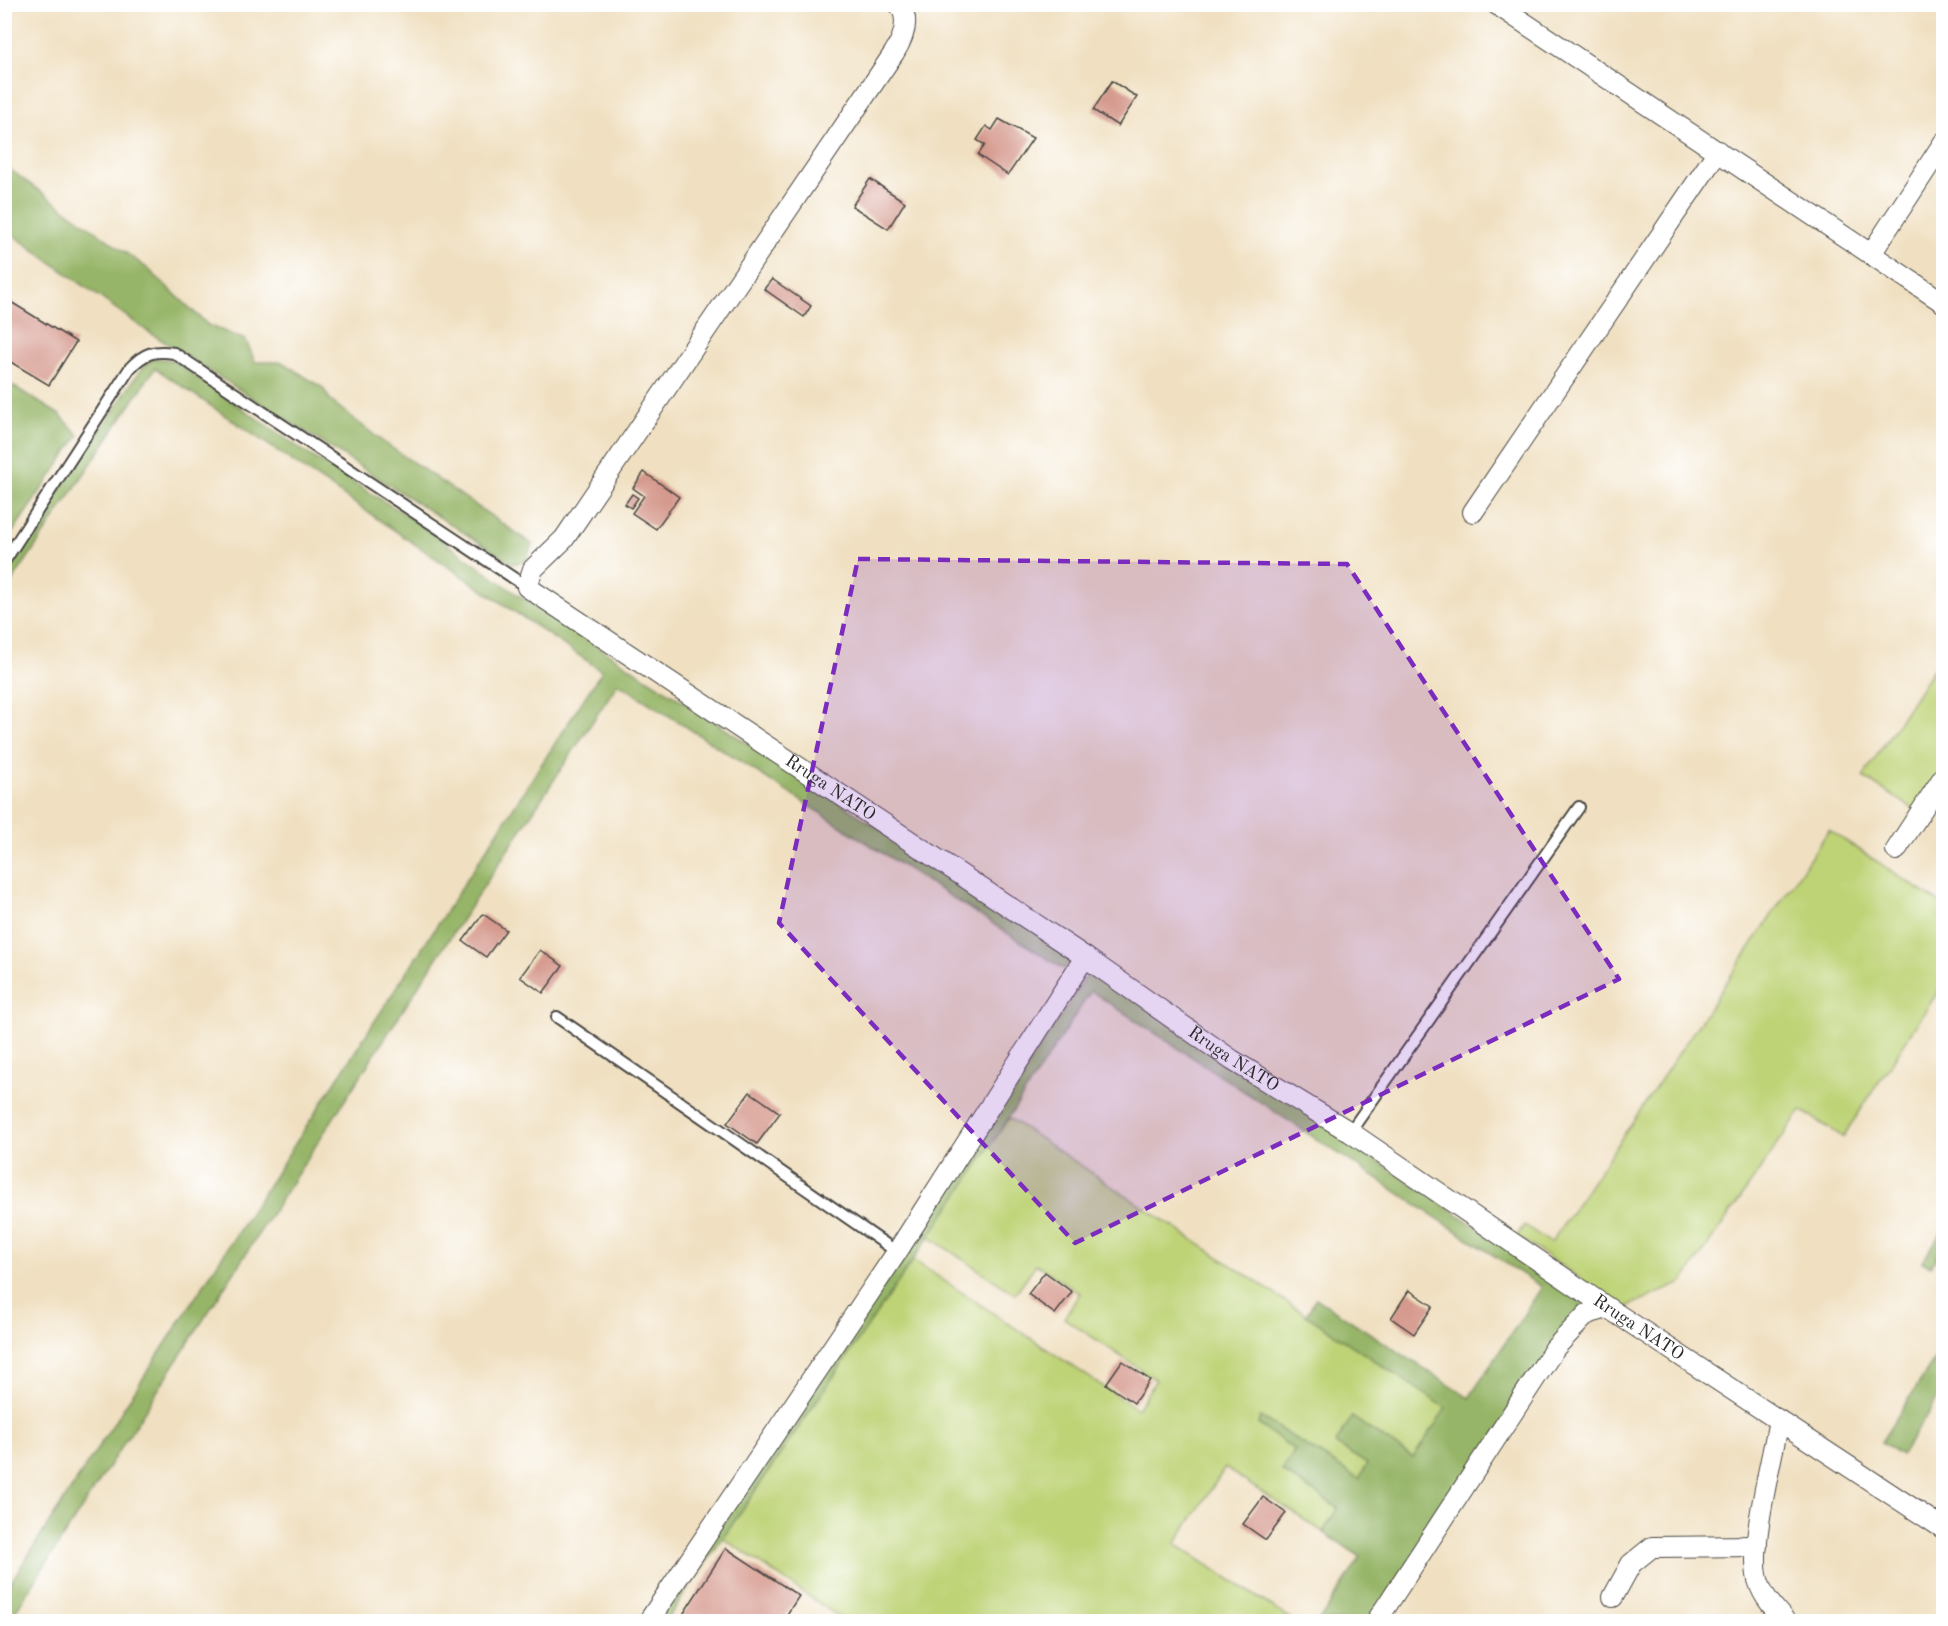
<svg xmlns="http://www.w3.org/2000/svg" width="1948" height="1626" viewBox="0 0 1948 1626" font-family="'Old Standard TT',serif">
<rect width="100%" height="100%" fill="#fff"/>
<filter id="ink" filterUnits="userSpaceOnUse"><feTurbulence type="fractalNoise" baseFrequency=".0167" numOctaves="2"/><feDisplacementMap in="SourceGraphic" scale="12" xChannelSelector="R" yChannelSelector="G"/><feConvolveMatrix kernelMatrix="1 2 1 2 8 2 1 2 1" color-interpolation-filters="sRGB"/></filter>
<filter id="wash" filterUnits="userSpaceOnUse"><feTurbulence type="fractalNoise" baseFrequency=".008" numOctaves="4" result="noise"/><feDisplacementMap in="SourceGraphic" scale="24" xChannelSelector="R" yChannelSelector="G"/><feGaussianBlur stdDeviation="1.35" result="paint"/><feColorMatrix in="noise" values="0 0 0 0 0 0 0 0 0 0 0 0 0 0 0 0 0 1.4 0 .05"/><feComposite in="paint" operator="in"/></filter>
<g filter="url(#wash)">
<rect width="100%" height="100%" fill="#f0e0c1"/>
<g fill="#bed376" stroke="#747f50" stroke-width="1.5">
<polygon points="1933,669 1943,676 1943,770 1917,811 1863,777"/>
<polygon points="1829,830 1943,905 1943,984 1843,1137 1801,1110 1682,1283 1624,1308 1517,1236 1524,1225 1551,1243"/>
<polygon points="1009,1118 1447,1408 1413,1458 1352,1417 1367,1465 1359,1479 1262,1418 1258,1424 1295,1450 1283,1472 1338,1508 1323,1532 1225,1468 1175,1544 1294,1621 845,1621 723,1538 913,1260 1137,1409 1156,1380 1064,1318 1080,1293 1036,1264 1015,1294 928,1236"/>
</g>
<g fill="#96b567" stroke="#607049" stroke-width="1.5">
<polygon points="5,166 147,268 208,325 246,340 255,362 282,362 323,388 331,401 382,441 532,544 526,561 513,564 144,329 5,229"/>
<polygon points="153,358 172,360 311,456 414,520 518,595 1075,955 1065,970 618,683 443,948 9,1621 5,1621 5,1591 602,671 155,368 5,592 5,572 139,372"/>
<polygon points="5,381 60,415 79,435 5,543"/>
<polygon points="1098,974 1583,1298 1581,1309 1370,1621 1319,1621 1361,1557 1323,1532 1338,1508 1282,1471 1295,1450 1258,1424 1261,1417 1359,1479 1367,1464 1335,1444 1352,1417 1413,1458 1446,1408 1306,1315 1316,1298 1469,1398 1542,1287 1091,991 976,1168 666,1621 653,1622 904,1256 1085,978"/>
<polygon points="1943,1230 1943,1247 1931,1266 1922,1262"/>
<polygon points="1943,1346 1943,1390 1901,1455 1881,1442"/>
</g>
<g id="blocks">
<g fill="#d5998d">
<polygon points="1112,81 1137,97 1118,126 1093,110"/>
<polygon points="999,119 1033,138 1008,175 978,155 985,145 977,140 986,126 992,130"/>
<polygon points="870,179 905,202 888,229 852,206"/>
<polygon points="772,279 811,306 804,317 764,289"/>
<polygon points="6,299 76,342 49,385 4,358"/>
<polygon points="644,472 679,497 656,529 632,513 644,496 633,488"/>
<polygon points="632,494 638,498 631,508 625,504"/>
<polygon points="483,914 506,930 486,957 463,941"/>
<polygon points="540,950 563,966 543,993 520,977"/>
<polygon points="750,1092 780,1113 757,1144 727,1123"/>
<polygon points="1045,1272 1072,1292 1055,1314 1028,1294"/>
<polygon points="1409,1290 1433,1306 1414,1334 1391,1318"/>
<polygon points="1122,1361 1150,1380 1134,1403 1106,1384"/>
<polygon points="1263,1497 1286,1513 1266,1540 1243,1524"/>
<polygon points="726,1548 799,1596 782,1622 678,1622"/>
</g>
</g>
</g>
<g filter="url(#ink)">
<use href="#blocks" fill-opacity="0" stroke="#494642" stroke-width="1.5"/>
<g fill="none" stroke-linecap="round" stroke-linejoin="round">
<g stroke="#494642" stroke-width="14">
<g id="lane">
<path d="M4,562L130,368C144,353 154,350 174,353L527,587"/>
<polyline points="557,1017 897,1252"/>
<polyline points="1350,1132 1579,807"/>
</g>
</g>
<g stroke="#494642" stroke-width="22">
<g id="street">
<path id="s1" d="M899,4C911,20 903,39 894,53L564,539L533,569L527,587L1085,957L1232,1060L1350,1132L1608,1308L1944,1529"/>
<polyline points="1496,4 1944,303"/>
<polyline points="1871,254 1944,142"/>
<polyline points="1473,512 1718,151"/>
<polyline points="1896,850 1944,776"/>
<path d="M1779,1420C1772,1459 1751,1539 1757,1575C1760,1594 1774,1608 1786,1622"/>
<polyline points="1613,1597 1631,1564 1652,1547 1757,1546"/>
<polyline points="648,1622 897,1252 1085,957"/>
<polyline points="1376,1622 1555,1348 1587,1314 1608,1308"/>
</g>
</g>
<use href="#lane" stroke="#fff" stroke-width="10"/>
<use href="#street" stroke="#fff" stroke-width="20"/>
</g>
</g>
<path fill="#7b2cbf" fill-opacity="0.2" stroke="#7b2cbf" stroke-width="4.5" stroke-dasharray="12 8" stroke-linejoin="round" d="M858,559L1347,564L1619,979L1075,1243L779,923Z"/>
<g text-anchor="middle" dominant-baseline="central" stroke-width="4.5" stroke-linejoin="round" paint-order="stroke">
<g font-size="18" fill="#2b2b2b" stroke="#fff">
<text stroke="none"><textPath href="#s1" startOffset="1066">Rruga NATO</textPath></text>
<text stroke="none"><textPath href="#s1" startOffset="1552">Rruga NATO</textPath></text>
<text stroke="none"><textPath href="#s1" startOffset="2038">Rruga NATO</textPath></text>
</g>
</g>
<rect width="1948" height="1626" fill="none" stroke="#fff" stroke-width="24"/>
</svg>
